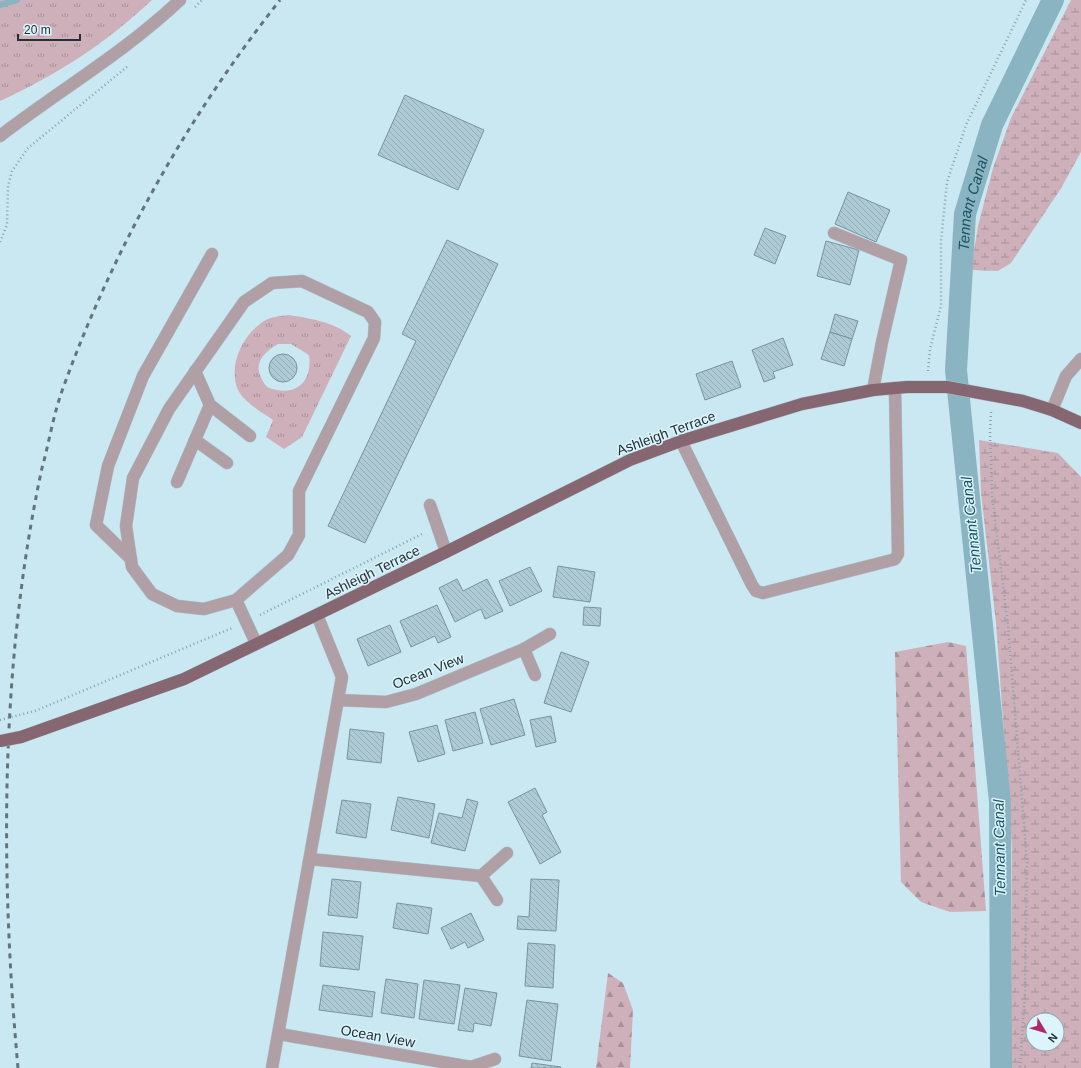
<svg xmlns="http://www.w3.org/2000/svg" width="1081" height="1068" viewBox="0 0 1081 1068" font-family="Arial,sans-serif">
<defs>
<pattern id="grass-tufts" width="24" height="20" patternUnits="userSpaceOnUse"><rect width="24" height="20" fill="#ceb0ba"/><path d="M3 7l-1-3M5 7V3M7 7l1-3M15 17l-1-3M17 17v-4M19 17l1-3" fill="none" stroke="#a79098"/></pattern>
<pattern id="forest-firs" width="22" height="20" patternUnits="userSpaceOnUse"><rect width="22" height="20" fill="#ceb0ba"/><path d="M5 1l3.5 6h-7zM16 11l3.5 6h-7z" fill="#a79098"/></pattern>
<pattern id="wetland-marsh" width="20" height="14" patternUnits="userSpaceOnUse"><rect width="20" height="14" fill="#ceb0ba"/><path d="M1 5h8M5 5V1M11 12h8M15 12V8" fill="none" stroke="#a79098"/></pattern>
<pattern id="building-back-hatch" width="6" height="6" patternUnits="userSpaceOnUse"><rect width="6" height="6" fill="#aecbd5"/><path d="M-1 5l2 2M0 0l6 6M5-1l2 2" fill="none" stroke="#96afb7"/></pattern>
</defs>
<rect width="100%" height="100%" fill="#cae8f2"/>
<g fill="url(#grass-tufts)" fill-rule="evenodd">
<path d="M0,0H152C105,44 58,74 0,101Z"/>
<path d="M288,315C309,318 334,322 351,336L302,437L284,449L266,437L273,420C261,412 240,400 236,385C230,360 244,334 264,321C270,317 281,316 288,315ZM278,344H291L309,355C313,384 293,398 267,387C252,368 258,356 278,344Z"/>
</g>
<g fill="url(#forest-firs)">
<polygon points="948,642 966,646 986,911 950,912 921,902 901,882 895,652"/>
<polygon points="608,973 623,983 633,1010 630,1068 596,1068"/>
</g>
<g fill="url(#wetland-marsh)" fill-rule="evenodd">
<polygon points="1071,0 1081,0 1081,152 1060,190 1011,263 998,271 971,270 978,226 993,168 1011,118"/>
<path d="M979,440L1058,453L1081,477V1068H1011L1012,846L996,623L981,493ZM1033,1020H1057V1044H1033Z"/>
</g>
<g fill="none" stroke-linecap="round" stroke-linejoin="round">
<polyline stroke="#8ab4c2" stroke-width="6" points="0,5 17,0"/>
<path stroke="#8ab4c2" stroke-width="22" id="s1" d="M1001,1068L1000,802L956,370L965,214L992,125L1053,0"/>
</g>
<g fill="url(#building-back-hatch)" stroke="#78939d">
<polygon points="405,95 484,130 458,190 378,155"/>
<polygon points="848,192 890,210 876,242 835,224"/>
<polygon points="765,228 786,236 775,264 754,255"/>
<polygon points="447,240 498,264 365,543 328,526 416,341 402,334"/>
<polygon points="826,241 859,250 850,285 817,276"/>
<polygon points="835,314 858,321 852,339 830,332"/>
<polygon points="830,332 852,339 844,366 821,359"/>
<polygon points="783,338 793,365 773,372 775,378 764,382 752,350"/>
<circle cx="283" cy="368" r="14"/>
<polygon points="732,361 741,387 705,400 696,374"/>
<polygon points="558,566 595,572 590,602 553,597"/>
<polygon points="530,567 542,591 510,606 499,581"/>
<polygon points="457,579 463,591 487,579 503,611 485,619 481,609 455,622 439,588"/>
<polygon points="437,605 451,637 438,643 435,636 411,647 400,621"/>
<polygon points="584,607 601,608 600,626 583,625"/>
<polygon points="390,625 401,652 368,666 357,639"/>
<polygon points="561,652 589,662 571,712 544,703"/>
<polygon points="514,699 525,735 491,745 480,709"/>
<polygon points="475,712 483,743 453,751 445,720"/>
<polygon points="551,716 556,742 536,747 530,720"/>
<polygon points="437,725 445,754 418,762 409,732"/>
<polygon points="350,729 384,733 381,763 347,759"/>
<polygon points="535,788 547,812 542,815 561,852 540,864 508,802"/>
<polygon points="398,797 435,804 429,838 391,830"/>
<polygon points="467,799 478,802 465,851 431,843 439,813 462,818"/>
<polygon points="342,800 371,804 366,838 336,833"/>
<polygon points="332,879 361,882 357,918 328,915"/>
<polygon points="531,879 559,880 556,931 517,929 518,916 529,917"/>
<polygon points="397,903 432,908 428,934 393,928"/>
<polygon points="471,913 484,940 468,948 465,942 451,949 441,928"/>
<polygon points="323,932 363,936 359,970 320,966"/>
<polygon points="528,943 555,945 553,988 525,986"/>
<polygon points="386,979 418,984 414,1018 381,1013"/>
<polygon points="424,980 460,985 454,1024 419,1019"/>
<polygon points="323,985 375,992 372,1017 319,1010"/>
<polygon points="465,988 497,993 491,1026 474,1023 473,1032 458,1030"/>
<polygon points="527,1000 558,1004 551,1061 519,1056"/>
<polygon points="532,1063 561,1067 560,1068 531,1068"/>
</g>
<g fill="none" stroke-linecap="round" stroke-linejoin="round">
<g stroke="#a9c3cc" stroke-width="13">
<g id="minor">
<path d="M0,136C60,90 125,52 180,0"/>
<polyline points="834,233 901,260 882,342 873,390"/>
<polygon points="302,281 368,312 375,322 374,338 299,491 299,535 288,555 236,600 204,609 177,606 152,594 132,567 126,526 133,478 169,409 244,302 272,283"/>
<polyline points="195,371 210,405 250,436"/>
<polyline points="1052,410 1066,376 1081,359"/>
<polyline points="195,440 227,463"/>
<polyline points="681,441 752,585 756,591 763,593 892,560 895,559 898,554 895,388"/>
<polyline points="177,482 210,405"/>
<polyline points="430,505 446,552"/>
<polyline points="131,559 96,525 108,466 143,376 212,254"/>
<polyline points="236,600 256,643"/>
<polyline points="524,649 535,675"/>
<polyline points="338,700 386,702 416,694 524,649 550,634"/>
<polyline points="310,859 481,876 507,853"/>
<polyline points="481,876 497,900"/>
<polyline points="279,1034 471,1067 495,1059"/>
<polyline points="272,1068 342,677 317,615"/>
</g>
</g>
<g stroke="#a9c3cc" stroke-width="13">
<polyline id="major" points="21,737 184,679 446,552 630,460 681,441 802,404 873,390 907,387 947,387 1023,401 1052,410 1081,423"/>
</g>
<g stroke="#8aa1a9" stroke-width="2.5" stroke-dasharray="1 3" stroke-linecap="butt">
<polyline points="195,7 202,0"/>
<polyline points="0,242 7,225 8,186 12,171 28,148 128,66"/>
<polyline points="928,371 930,349 941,306 941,241 947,182 966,125 1026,0"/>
<polyline points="991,412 990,431 992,495 1008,626 1027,863 1025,991 1020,1068"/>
<polyline points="260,615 424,533"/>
<polyline points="35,711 232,628"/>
</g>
<use href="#minor" stroke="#b09fa4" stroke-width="12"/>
<use href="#major" stroke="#856671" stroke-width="12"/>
<path stroke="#62757b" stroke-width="3" stroke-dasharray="5 5" stroke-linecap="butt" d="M18,1068C0,871 0,662 42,468C49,443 53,416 62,391C113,249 187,118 280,0"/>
<g stroke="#a9c3cc" stroke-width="13" stroke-linecap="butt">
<polyline id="major-bridge" points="0,741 21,737"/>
</g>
<polyline stroke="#8aa1a9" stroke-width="2.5" stroke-dasharray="1 3" stroke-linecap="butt" points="0,720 35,711"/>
<use href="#major-bridge" stroke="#856671" stroke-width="12"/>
</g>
<g text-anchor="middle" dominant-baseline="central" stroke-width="3" stroke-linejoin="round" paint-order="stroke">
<g font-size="14" fill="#253135" stroke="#dcf4fc">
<text transform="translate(666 433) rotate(-20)">Ashleigh Terrace</text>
<text transform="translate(372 572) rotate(-26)">Ashleigh Terrace</text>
<text transform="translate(428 671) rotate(-21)">Ocean View</text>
<text transform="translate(378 1036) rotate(10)">Ocean View</text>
</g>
<g font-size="15" font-style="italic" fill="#1a5363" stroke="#dcf4fc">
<text stroke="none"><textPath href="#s1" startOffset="868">Tennant Canal</textPath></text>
<text transform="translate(971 525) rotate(-96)">Tennant Canal</text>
<text transform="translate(999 848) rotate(-91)">Tennant Canal</text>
</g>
</g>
<g transform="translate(1045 1032) rotate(128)"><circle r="19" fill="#dcf4fc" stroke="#93a6ac"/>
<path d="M0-3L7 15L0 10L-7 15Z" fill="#b0286a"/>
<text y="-6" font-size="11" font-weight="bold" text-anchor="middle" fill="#253135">N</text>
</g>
<path d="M18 34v6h62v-6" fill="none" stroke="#253135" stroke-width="2"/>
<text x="24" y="34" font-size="12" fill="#253135" stroke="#dcf4fc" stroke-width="3" paint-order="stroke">20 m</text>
</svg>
